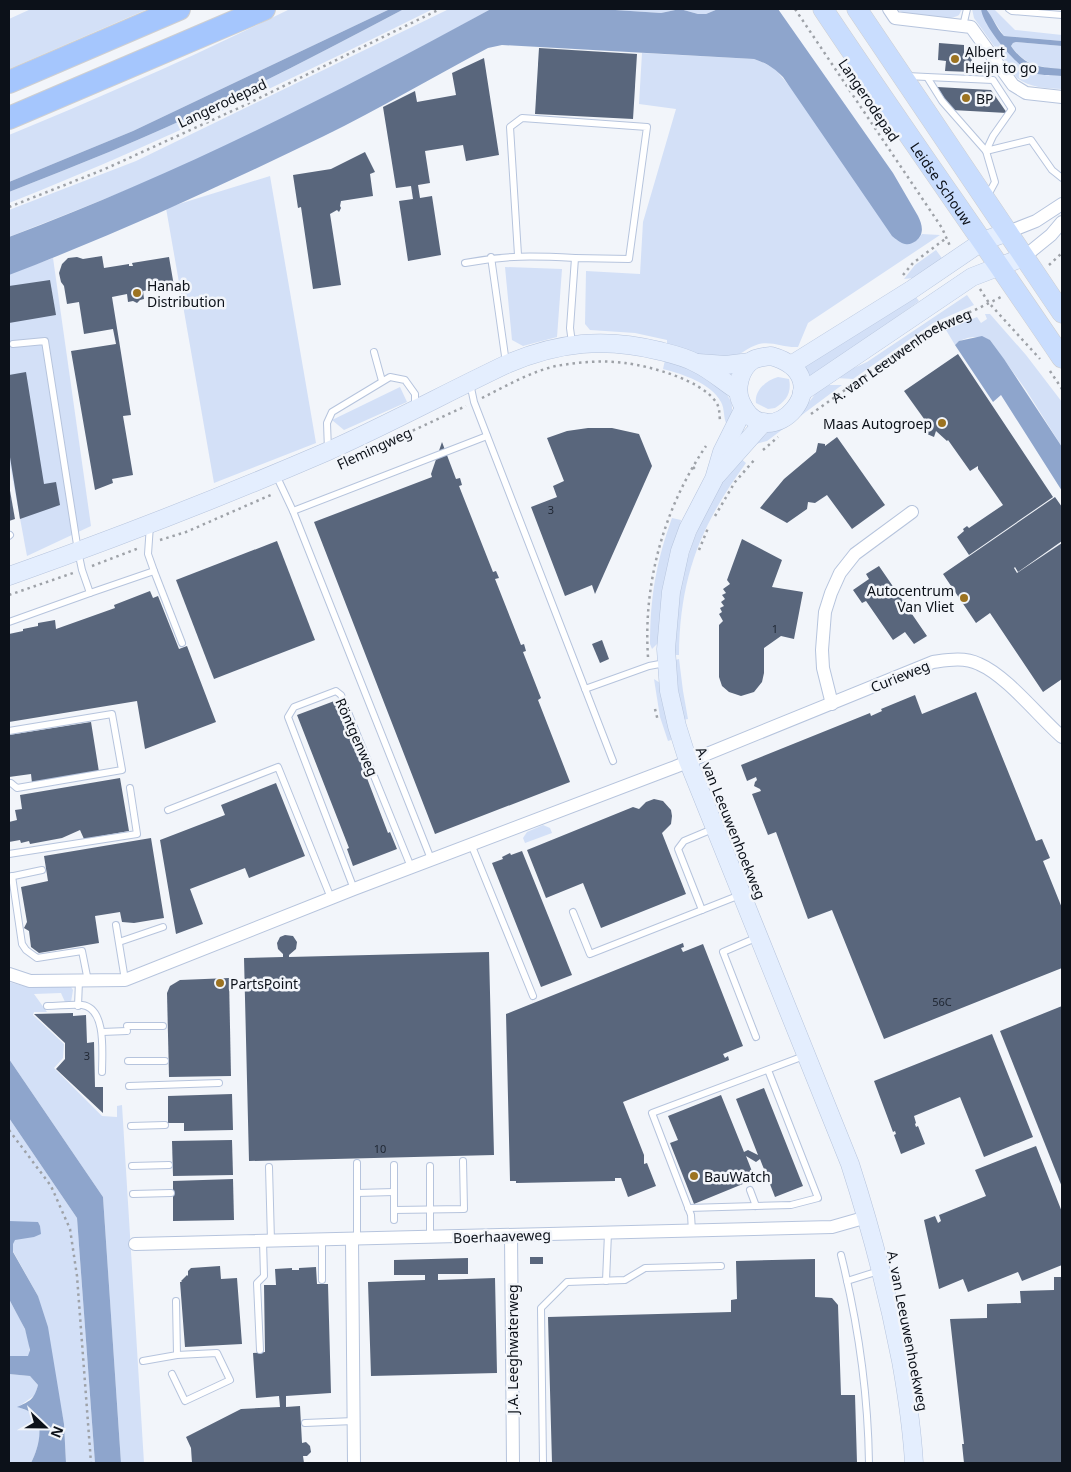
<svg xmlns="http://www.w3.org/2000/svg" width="1071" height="1472" viewBox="0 0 1071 1472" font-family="'Noto Sans',sans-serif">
<rect width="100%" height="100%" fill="#f2f5fa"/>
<g fill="#d3e0f7">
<polygon points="31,9 148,9 9,69 9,19"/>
<path d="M290,9H390L133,131L9,182V135C104,96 197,55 290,9Z"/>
<path d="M404,9H433C294,78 153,146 9,203V192C78,165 148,137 215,105C279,75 341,42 404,9Z"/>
<path d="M449,9H495L489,10C391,64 291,119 188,164C129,190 69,213 9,237V210L136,161Z"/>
<polygon points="600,9 718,9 706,14 698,14 680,9 661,13"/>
<path d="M896,9H962L959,15C946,23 910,18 896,9Z"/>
<path d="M972,9H981C987,26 1014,65 1031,72C1041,76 1052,75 1062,76V89C1046,88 1030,88 1017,78L974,18Z"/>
<polygon points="986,9 994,9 1015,30 1062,35 1062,41 1004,36"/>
<path d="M1016,42L1062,46V69C1038,67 1026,66 1011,46L1013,43Z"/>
<path d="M642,53L754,59L764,63L775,69L919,238L922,234L940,235L808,323L798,347C785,348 772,341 759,344C748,347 738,357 727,359C711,361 683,349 667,344V340L635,333L590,330L585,324L586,271L640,274L643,222L676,109L639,104Z"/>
<polygon points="270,176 316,443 214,483 166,208"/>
<polygon points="936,250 944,261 922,277 904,279 915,265"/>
<polygon points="53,258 91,526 27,556 9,459 9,274"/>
<polygon points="505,267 562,269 557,337 523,346 512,340"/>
<polygon points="967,295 974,305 933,323 853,379 836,378 834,377 867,362"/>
<polygon points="915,296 919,301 810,380 804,366 857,334"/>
<path d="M985,314H990L1026,355L1062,402V447L1026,390L990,340C979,335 964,336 955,345L946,330L977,317L981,323L987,319Z"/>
<path d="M665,360C683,366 725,383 731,402C734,411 730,418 727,425C723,418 725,409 721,402C711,383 682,374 663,369Z"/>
<path d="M778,377L789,379C792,393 786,401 775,408L768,409L756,403C754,390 767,380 778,377Z"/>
<polygon points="829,385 842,385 767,441 756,444 768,432 786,426 796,419 816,393 814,392"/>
<polygon points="400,387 407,402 344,430 332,420"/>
<path d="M740,458L746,463C700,526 680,577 679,655H674C674,583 695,515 740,458Z"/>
<path d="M672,518L681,520L659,642L652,649L650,644C650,598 656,562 672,518Z"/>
<polygon points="679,659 683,691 688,719 683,720 676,678 675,660"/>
<polygon points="654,679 660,683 671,734 671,740 668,741 660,717"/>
<polygon points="543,825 550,828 552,833 525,843 523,838 527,832"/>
<polygon points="9,982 27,987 71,987 73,990 71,1002 65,1002 61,993 34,994 47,1012 34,1012 33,1015 64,1044 63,1058 54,1068 102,1116 117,1117 117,1106 122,1105 144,1463 121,1463 103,1197 9,1059"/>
<polygon points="9,1118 77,1218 95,1463 66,1463 64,1424 38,1296 9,1244"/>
<path d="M9,1299C17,1315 33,1336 29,1356H9Z"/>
<path d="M9,1374L30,1376L38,1385L35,1395L18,1407C25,1410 34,1412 38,1420C43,1433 37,1452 31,1463H9Z"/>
</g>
<g fill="#8ea5cc">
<path d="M390,9H408H404C341,42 279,75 215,105C148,137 78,165 9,192V182L133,131Z"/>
<path d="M495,9H600L661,13L680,9L698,14H706L718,9H778L893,173L918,216C922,224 925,234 916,241C912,243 910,245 905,244C900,243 896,239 892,236L783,77C774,68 766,63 754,59L502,45L488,48C433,77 379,109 324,136C221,186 116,234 9,275V237C175,175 333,95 489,10Z"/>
<path d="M981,9H986C993,17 996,28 1004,36L1062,41V46L1016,42L1013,43L1011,46C1026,67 1038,67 1062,69V76C1052,75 1041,76 1031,72C1015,65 983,26 981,9Z"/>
<polygon points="982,336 990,340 1004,359 1062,447 1062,491 1001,395 993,402 955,345 959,341"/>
<polygon points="9,1059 103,1197 121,1463 95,1463 77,1218 9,1118"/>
<path d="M9,1221L38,1222L40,1226L41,1234L34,1237L15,1240L13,1244V1252L38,1296L48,1327L64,1424L66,1463H31C37,1452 43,1432 37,1419C34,1412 24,1409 17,1407C30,1401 34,1400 38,1385L30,1376L9,1374V1356H28L30,1350L25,1329L9,1299Z"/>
</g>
<g fill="#59667c">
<polygon points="939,43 964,45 964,55 972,56 971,72 945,71 946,61 938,60"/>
<polygon points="539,48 637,54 633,119 535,114"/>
<polygon points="484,58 499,155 466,161 463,145 425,151 430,183 418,185 420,198 432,196 441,255 408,261 399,201 413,199 411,186 396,188 383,107 415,91 417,102 456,95 452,73"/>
<polygon points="937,87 991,90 1007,113 952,110"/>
<polygon points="365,152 375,172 370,174 373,196 341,201 340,206 341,208 339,212 337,210 330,214 341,285 313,289 301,207 298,208 293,175 331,169"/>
<polygon points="102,256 104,268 129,264 129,266 133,266 132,263 169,257 174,286 143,291 144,299 140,300 137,303 133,301 128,302 127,294 112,297 131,415 123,416 133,475 112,479 113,483 95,490 71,351 116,344 113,329 84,334 79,302 67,304 64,286 61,282 59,273 62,264 68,258 77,257 83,259"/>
<polygon points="50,280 56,315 9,323 9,286"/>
<polygon points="958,354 1053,497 969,555 957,537 964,531 963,529 967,526 969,528 1003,505 978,469 978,466 970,471 948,440 947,441 936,431 934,437 927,434 930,427 932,427 927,422 927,423 904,391"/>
<polygon points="26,372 44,484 56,482 60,505 20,519 9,451 9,375"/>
<polygon points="588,428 612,428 639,434 652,466 595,594 592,585 565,596 531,507 557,497 553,486 564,481 547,438 567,431"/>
<polygon points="837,437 885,505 852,529 827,495 815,503 808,502 807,509 787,523 760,508 784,479 816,452 818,443 825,444 825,446"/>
<polygon points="442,442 456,479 460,478 462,485 459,486 493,572 496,571 499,578 495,579 521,645 524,644 526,651 523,652 541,698 538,700 570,782 435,834 314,522 432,477 431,474"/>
<polygon points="9,485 15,519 9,521"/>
<polygon points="1055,497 1062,507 1062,541 1018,572 1015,567 1014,568 1017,573 1062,543 1062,679 1043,692 990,613 976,623 943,574"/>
<polygon points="742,539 782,560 772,587 803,592 794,639 781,636 764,648 764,673 762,682 754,692 741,696 729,692 722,686 719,677 719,625 723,621 719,614 722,612 720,608 724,606 721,602 725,599 722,595 726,593 723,589 730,584 727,580"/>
<polygon points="277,541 315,640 214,679 176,580"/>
<polygon points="879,566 927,636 914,644 905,632 893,640 866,601 862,603 853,590 869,579 866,574"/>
<polygon points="150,591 153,598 158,596 179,649 187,646 216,722 145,749 137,701 9,722 9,634 23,631 23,629 38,626 38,623 55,620 56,629 115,608 114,605"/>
<polygon points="602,640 609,659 600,663 592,644"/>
<polygon points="976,692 1036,841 1042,839 1050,858 1043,861 1062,908 1062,968 884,1039 832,910 808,919 776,832 768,835 752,794 761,791 760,789 754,786 755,782 757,780 756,777 747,781 741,765 870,713 871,716 882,711 881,709 915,695 922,714"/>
<polygon points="337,700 388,833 390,832 397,849 353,866 347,849 349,848 297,715"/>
<polygon points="91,722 99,772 32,783 31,774 9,777 9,735"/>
<polygon points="120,778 129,831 84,839 80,830 62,838 30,844 29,841 21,843 20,840 9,842 9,822 17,820 15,810 22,809 20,795"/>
<polygon points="276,783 305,856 249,878 245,868 190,889 203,924 176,934 160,840 225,815 221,805"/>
<polygon points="654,799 663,801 671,810 672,816 671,824 662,833 686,894 601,928 583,883 546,898 527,850 633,807 639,809 646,802"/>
<polygon points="151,838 164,918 134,923 122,922 120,912 95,916 99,943 39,953 31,947 29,931 24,928 27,922 21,887 48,881 44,856"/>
<polygon points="522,851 572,975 541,987 492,863 503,859 502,857 510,853 511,855"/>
<polygon points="285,935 293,936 297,942 296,949 289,955 289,957 489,952 494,1155 249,1161 244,958 283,957 283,954 278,949 277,943 280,937"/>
<polygon points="683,943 684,947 681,948 683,952 703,944 743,1046 723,1054 725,1058 728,1056 729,1060 623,1102 644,1155 644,1164 647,1163 656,1186 628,1197 621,1178 615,1178 615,1181 516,1183 516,1181 510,1181 506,1014"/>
<polygon points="229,978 231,1076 169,1077 167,993 170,986 180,980"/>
<polygon points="1062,1006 1062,1187 1000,1031"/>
<polygon points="73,1013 73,1016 86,1015 87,1043 94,1042 95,1087 103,1087 103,1113 56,1069 65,1059 65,1043 34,1014"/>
<polygon points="992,1034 1033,1137 984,1157 960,1097 914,1116 916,1123 915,1124 916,1127 918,1126 925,1144 901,1154 894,1135 896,1134 895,1131 893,1132 874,1081"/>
<polygon points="764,1088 803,1186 775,1197 760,1159 756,1162 746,1156 755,1179 694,1204 670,1143 678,1140 668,1116 721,1095 744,1152 748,1150 758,1155 736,1099"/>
<polygon points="232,1094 233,1130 184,1131 184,1123 168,1123 168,1096"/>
<polygon points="232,1140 233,1175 173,1176 172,1141"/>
<polygon points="1036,1146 1062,1212 1062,1265 1022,1281 1018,1272 968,1292 963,1279 939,1289 924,1220 935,1216 938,1223 941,1221 939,1215 986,1196 975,1170"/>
<polygon points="233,1179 234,1220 173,1221 173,1181"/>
<rect x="530" y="1257" width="13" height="7"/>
<polygon points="468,1258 468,1274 438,1274 438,1280 495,1278 497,1373 371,1376 368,1282 425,1280 425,1275 394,1275 394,1260"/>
<polygon points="815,1259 815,1297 832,1298 838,1305 841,1395 855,1395 857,1463 552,1463 548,1317 731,1312 731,1300 737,1299 736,1261"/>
<polygon points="220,1266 221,1279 237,1278 242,1344 185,1347 180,1282 182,1282 181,1281 187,1275 188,1276 188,1271 191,1268"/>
<polygon points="316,1267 317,1284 328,1284 331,1393 286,1396 286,1407 300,1406 302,1443 306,1442 310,1446 311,1452 307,1456 303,1456 304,1463 192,1463 191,1448 186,1437 241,1409 280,1407 279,1396 256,1398 253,1353 265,1352 264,1285 276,1285 275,1269 292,1268 292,1270 299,1270 299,1268"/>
<polygon points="1054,1277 1062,1277 1062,1463 964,1463 962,1444 964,1444 950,1319 987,1318 987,1304 1021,1303 1020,1291 1054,1290"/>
</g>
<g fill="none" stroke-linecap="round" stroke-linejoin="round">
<g stroke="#b6c4dd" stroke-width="8">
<g id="lane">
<polyline points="1009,9 1012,11 1062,15"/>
<polyline points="963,26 967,9"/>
<polyline points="907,76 927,77 942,101 986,151 995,182 988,195"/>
<polyline points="927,77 993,80 1012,109 993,136 986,151 1031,140 1052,170 1062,178"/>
<polyline points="518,255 510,127 522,118 647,127 629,259 575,258 570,328 572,343"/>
<polyline points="491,257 506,363"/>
<path d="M465,263C505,255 535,256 575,258"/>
<polyline points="374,352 382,381"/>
<polyline points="470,383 474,402 613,761"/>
<polyline points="328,450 327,423 332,412 390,377 405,380 415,394 415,407"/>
<polyline points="276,475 293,511 487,436"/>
<polyline points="293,511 431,859"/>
<polyline points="9,536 10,535"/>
<polyline points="154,571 182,643"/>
<polyline points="90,593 154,571 148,554 150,525"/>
<polyline points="9,622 90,593 82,570 78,551 45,341 13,344"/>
<polyline points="585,689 649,666 665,663"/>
<polyline points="9,731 112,714 122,770 17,788 11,783 9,783"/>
<polyline points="168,810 278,767 331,898"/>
<polyline points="471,844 533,996"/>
<polyline points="9,854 137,834 130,788"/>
<polyline points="12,876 22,944 26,950 37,958 82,951 88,981"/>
<polyline points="9,877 42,870"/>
<polyline points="354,889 288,717 294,707 336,691 341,695 411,867"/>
<polyline points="702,910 678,849 684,841 715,828"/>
<polyline points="573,912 590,954 740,895"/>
<polyline points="116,925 125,980"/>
<polyline points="119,942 163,927"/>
<path d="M47,1006C58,1006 71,1004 82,1005C107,1008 102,1055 102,1072"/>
<polyline points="78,1006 79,981"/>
<polyline points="127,1026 163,1026"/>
<polyline points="102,1032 127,1031"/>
<polyline points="756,1037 723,952 758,937"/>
<polyline points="128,1061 165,1061"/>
<polyline points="129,1086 219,1083"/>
<polyline points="131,1126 165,1125"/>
<polyline points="357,1163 357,1239"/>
<polyline points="132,1166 169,1165"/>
<polyline points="269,1167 271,1241"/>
<polyline points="750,1190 756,1206"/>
<polyline points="357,1193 394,1192"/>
<polyline points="133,1194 171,1193"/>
<polyline points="688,1208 791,1205 818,1198 768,1070"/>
<polyline points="394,1210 464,1209 463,1161"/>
<polyline points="394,1220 394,1165"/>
<polyline points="692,1231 691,1215 652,1113 804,1056"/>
<polyline points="430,1238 430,1166"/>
<polyline points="322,1240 322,1280"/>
<path d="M841,1255C858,1323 868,1393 869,1463"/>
<polyline points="606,1281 608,1233"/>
<polyline points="847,1281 879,1271"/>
<polyline points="260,1350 257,1283 264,1276 263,1241"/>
<polyline points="143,1361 177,1355 176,1301"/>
<polyline points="172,1374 185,1401 230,1380 217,1353 177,1355"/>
<polyline points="305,1423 354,1421"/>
<polyline points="543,1463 541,1308 567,1282 625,1280 645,1268 721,1266"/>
</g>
</g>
<g stroke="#b6c4dd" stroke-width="14">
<g id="street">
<polyline points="889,9 895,18 971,27 1013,85 1026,93 1062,97"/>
<polyline points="1008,232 1036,221 1062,204"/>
<polyline points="1024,257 1051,235 1062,222"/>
<polyline points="832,704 823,668 822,650 825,612 831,593 840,573 855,554 912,512"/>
<path d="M9,974L30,981L125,980L354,889L675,767L933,662C948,660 964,657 979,664C1007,676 1038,716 1062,737"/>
<polyline points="511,1235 513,1463"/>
<polyline points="352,1240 354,1463"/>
<polyline points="135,1244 832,1227 867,1217"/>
</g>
</g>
<g stroke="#b6c4dd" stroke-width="19">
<g id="secondary">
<path d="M771,356C846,377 767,462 741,402C735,389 740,368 753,360C759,357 764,357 771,356Z"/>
<polyline points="698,363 726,365 750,362"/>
<polyline points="791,365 911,290 983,241 1008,232"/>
<polyline points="802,392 972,277 1024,257"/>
<path d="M744,408L722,452L714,479L688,529L680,551L671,592L666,649L669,691L677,726L688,761L850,1164C871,1229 888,1294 901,1361C907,1395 912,1429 914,1463"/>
<polyline points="717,475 764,422"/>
<path d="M9,576C116,538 222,497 326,452C387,425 446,393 507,364C558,342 605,337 660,351C672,354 685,357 696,363C711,370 724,382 738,391"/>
</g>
</g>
<g stroke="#cecfd1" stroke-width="21">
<g id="primary">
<path id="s2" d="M823,9C901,126 983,241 1062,358"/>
<polyline points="857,9 1062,313"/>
</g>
</g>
<g stroke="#cecfd1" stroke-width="24">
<g id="highway">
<polyline points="9,82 179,9"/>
<polyline points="9,118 264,9"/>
</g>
</g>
<g stroke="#9ea2a8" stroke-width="2.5" stroke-dasharray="2.5 4" stroke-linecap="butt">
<polyline points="795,9 942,228 950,246"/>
<polyline points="9,207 105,169 243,106 440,9"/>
<polyline points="1049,265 1062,253"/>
<polyline points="903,275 913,263 945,239"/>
<polyline points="980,289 989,303 1040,359"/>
<polyline points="1050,371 1062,389"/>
<path d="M482,398C506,386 530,372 556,366C579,362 603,360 625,363C650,366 701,380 716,402C720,408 719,413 720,420"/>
<path id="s1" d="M811,414L933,328L977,309L1001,297"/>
<polyline points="401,436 466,406"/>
<polyline points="763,450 778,437"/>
<polyline points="693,467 697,471"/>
<polyline points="715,516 735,482 756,458"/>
<polyline points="160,540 186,532 273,494"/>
<polyline points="699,550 708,528"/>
<polyline points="92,566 139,548"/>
<polyline points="9,595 73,573"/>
<path d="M648,657C643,583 664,508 706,446"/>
<polyline points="655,709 658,721"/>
<polyline points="9,1130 51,1186 70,1229 77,1276 91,1463"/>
</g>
<use href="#lane" stroke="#fff" stroke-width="6"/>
<use href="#street" stroke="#fff" stroke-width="12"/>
<use href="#secondary" stroke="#e4eefe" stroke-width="18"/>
<use href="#primary" stroke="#c9ddfe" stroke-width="20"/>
<use href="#highway" stroke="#a5c6fd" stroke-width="22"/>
</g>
<g fill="#9c7321" stroke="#f2f5fa" stroke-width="2">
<circle cx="955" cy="59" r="5"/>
<circle cx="966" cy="98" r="5"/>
<circle cx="137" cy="293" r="5"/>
<circle cx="942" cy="423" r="5"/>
<circle cx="964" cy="598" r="5"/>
<circle cx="220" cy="983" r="5"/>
<circle cx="694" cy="1176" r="5"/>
</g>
<g text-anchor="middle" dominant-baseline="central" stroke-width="5" stroke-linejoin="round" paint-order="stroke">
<g font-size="11" fill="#1f2632">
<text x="551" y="509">3</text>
<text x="775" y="628">1</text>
<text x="942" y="1001">56C</text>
<text x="87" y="1055">3</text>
<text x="380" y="1148">10</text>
</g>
<g font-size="14" fill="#0c1119" stroke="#f2f5fa" text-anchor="start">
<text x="965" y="51">Albert<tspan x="965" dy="16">Heijn to go</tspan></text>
<text x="976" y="98">BP</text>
<text x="147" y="285">Hanab<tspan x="147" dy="16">Distribution</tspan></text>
<text x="932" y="423" text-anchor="end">Maas Autogroep</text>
<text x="954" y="590" text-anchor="end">Autocentrum<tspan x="954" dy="16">Van Vliet</tspan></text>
<text x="230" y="983">PartsPoint</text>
<text x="704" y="1176">BauWatch</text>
</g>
<g font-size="14" fill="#0c1119" stroke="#f2f5fa">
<text transform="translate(869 100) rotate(56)">Langerodepad</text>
<text transform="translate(222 103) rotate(-25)">Langerodepad</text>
<text stroke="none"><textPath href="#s2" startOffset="211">Leidse Schouw</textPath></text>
<text stroke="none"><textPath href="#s1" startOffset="108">A. van Leeuwenhoekweg</textPath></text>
<text transform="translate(374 448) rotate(-25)">Flemingweg</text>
<text transform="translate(900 676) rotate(-22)">Curieweg</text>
<text transform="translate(357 737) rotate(66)">Röntgenweg</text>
<text transform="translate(731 823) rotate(68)">A. van Leeuwenhoekweg</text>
<text transform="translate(502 1236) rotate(-2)">Boerhaaveweg</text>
<text transform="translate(908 1331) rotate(79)">A. van Leeuwenhoekweg</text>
<text transform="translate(512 1349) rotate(-90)">J.A. Leeghwaterweg</text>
</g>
</g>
<rect width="1071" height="1472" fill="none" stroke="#0c1119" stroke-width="20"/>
<g transform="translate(45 1427) rotate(112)" stroke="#f2f5fa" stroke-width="4" paint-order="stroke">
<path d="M0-4L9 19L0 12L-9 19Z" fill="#0c1119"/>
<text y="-8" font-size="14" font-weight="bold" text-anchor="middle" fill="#0c1119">N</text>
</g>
</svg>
